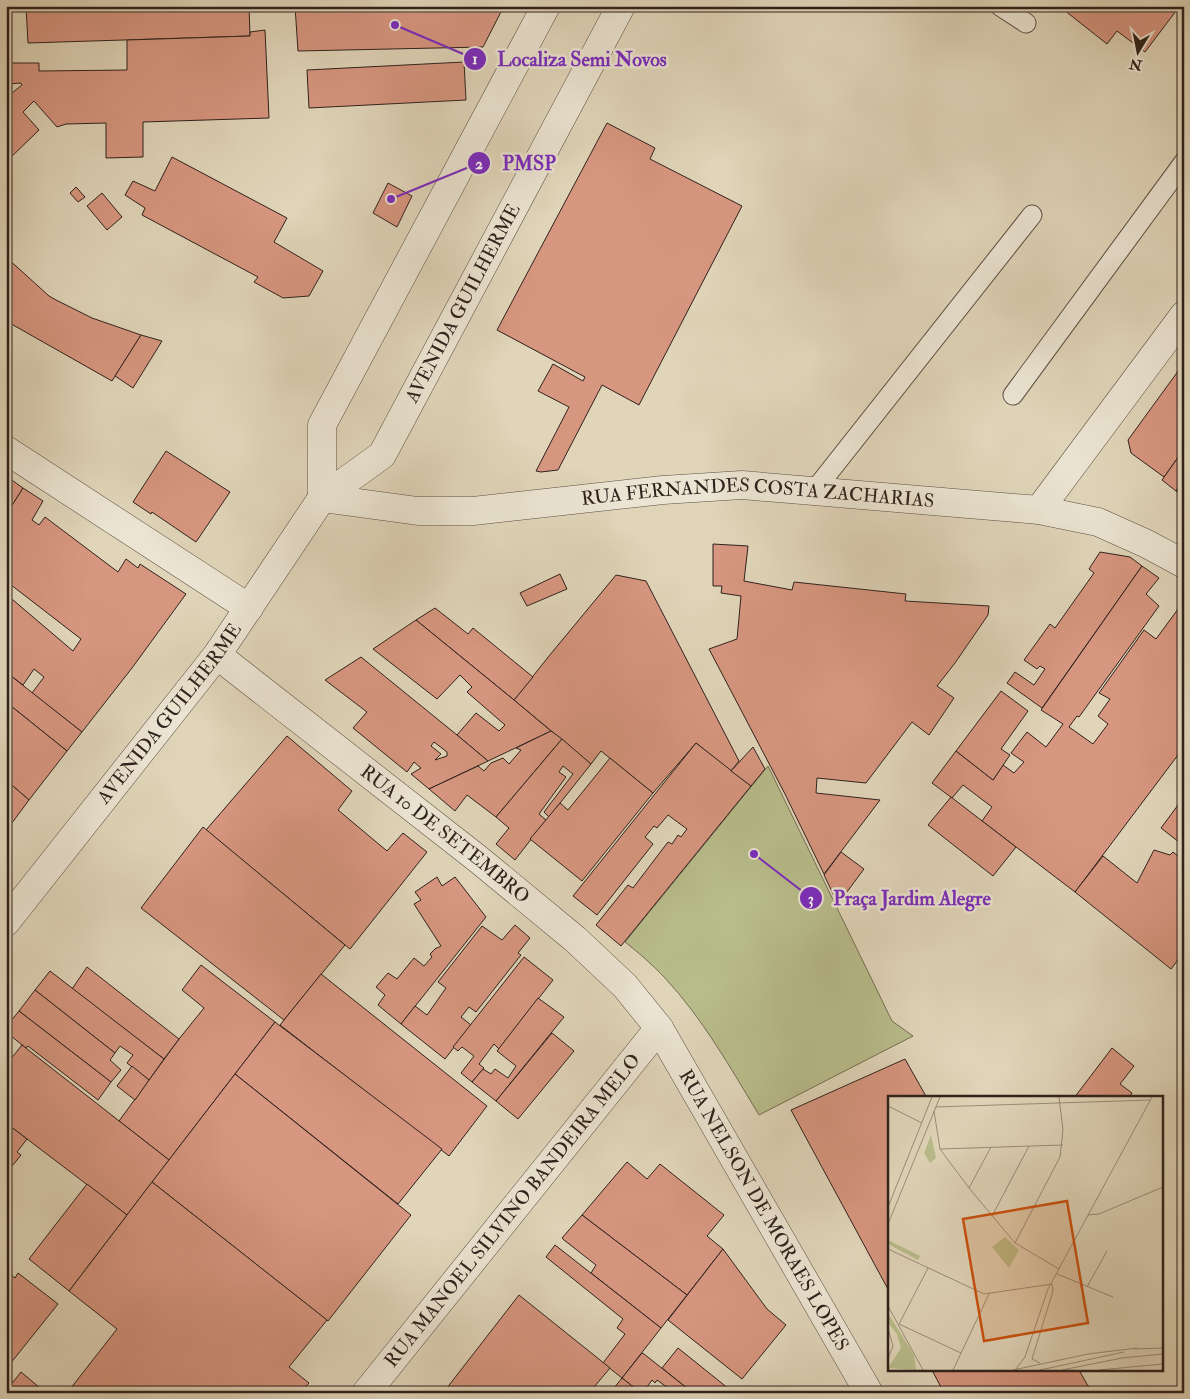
<svg xmlns="http://www.w3.org/2000/svg" width="1190" height="1399" viewBox="0 0 1190 1399" font-family="'IM FELL Double Pica',serif">
<rect width="100%" height="100%" fill="#e0d5b9"/>
<filter id="stains"><feTurbulence type="fractalNoise" baseFrequency=".004" numOctaves="4"/><feColorMatrix values="0 0 0 0 .2 0 0 0 0 .09 0 0 0 0 .02 0 0 0 .5 -.17"/></filter>
<radialGradient id="worn" r=".72"><stop offset=".6" stop-color="#630" stop-opacity="0"/><stop offset="1" stop-color="#630" stop-opacity=".3"/></radialGradient>
<path fill="#b8bc8b" stroke="#746e54" d="M768,766L892,1021L913,1036L759,1115C730,1067 703,1019 665,978C653,965 639,953 625,942Z"/>
<g fill="#d79680" stroke="#2f211c" fill-rule="evenodd">
<polygon points="26,6 249,6 250,36 28,43"/>
<polygon points="295,6 504,6 483,47 298,51"/>
<polygon points="1059,6 1184,6 1184,10 1179,7 1145,52 1117,31 1107,44"/>
<polygon points="6,20 12,25 6,32"/>
<polygon points="265,30 269,118 143,122 143,157 106,158 106,123 66,124 57,127 34,101 23,112 39,130 6,162 6,96 7,97 22,85 21,83 8,84 9,63 39,63 39,71 127,70 127,40 250,36 250,32"/>
<polygon points="464,62 466,100 309,108 307,70"/>
<polygon points="607,123 655,148 650,159 742,206 639,405 602,385 558,470 541,472 536,471 569,407 538,391 553,364 583,381 585,377 497,330"/>
<polygon points="172,157 287,218 274,242 323,271 309,296 283,298 254,282 258,277 142,215 145,208 125,195 133,181 155,191"/>
<polygon points="388,183 412,196 397,227 373,213"/>
<polygon points="76,187 85,197 78,202 70,193"/>
<polygon points="102,193 122,217 107,230 87,206"/>
<polygon points="6,257 49,296 56,300 92,318 141,335 112,381 6,321"/>
<polygon points="141,335 162,341 133,388 115,376"/>
<polygon points="1184,363 1184,449 1164,477 1131,453 1128,440"/>
<polygon points="1184,449 1184,480 1176,491 1162,480"/>
<polygon points="166,451 230,492 196,542 152,512 151,514 133,502"/>
<polygon points="6,476 23,488 6,515"/>
<polygon points="1184,480 1184,496 1176,491"/>
<polygon points="23,488 43,501 32,520 39,525 45,517 118,572 126,559 138,568 140,564 186,594 132,668 82,732 32,693 44,677 34,669 23,685 6,672 6,594 73,651 81,639 6,581 6,515"/>
<polygon points="713,544 748,546 744,581 792,590 794,582 906,594 905,601 989,606 988,615 955,663 937,686 954,698 929,735 912,722 866,783 817,778 816,793 880,800 824,874 785,794 709,649 737,639 741,596 721,593 722,586 713,586"/>
<polygon points="1100,552 1130,557 1142,566 1042,708 1007,683 1015,672 1034,685 1045,669 1040,666 1037,669 1024,660 1050,624 1055,628 1094,573 1089,569"/>
<polygon points="1142,566 1159,578 1146,594 1159,606 1079,717 1077,716 1069,727 1093,744 1108,724 1098,716 1110,699 1099,693 1144,630 1156,639 1184,601 1184,747 1075,892 982,821 992,807 963,785 952,798 932,783 956,751 993,780 1003,765 1014,773 1024,762 1011,753 1027,732 1046,747 1063,724 1041,710"/>
<polygon points="560,574 567,589 527,606 520,593"/>
<polygon points="616,575 646,581 739,761 731,771 696,743 653,793 601,751 591,764 514,700 549,656"/>
<polygon points="435,608 468,634 473,628 533,677 514,700 416,620"/>
<polygon points="416,620 514,700 551,731 488,761 457,735 476,713 499,731 505,725 467,692 472,687 460,675 437,699 373,649"/>
<path d="M361,657L457,735L488,761L429,789L411,774L421,768L414,762L407,772L353,728L367,712L325,680ZM434,742L447,752V756L435,760L441,754L431,746Z"/>
<polygon points="6,672 82,732 67,751 6,702"/>
<polygon points="1001,691 1028,711 1001,749 1010,755 993,780 956,751"/>
<polygon points="6,702 67,751 29,800 6,780"/>
<polygon points="551,731 562,739 496,817 467,795 455,811 429,789 478,766 484,771 491,763 503,758 509,764 521,750 516,748"/>
<polygon points="287,736 352,791 338,810 387,851 403,833 427,852 350,949 206,830"/>
<polygon points="562,739 591,764 549,817 544,812 573,774 563,766 559,772 566,777 539,814 546,820 515,860 496,844 509,828 496,817"/>
<polygon points="696,743 751,786 621,946 596,925 628,885 633,888 668,842 672,844 678,835 681,837 687,829 668,815 657,828 654,826 645,837 653,844 597,915 573,896"/>
<polygon points="753,747 765,769 751,786 731,771"/>
<polygon points="610,758 653,793 582,881 530,839 560,803 568,810"/>
<polygon points="6,780 29,800 6,831"/>
<polygon points="951,797 1016,847 993,876 928,825"/>
<polygon points="1184,797 1184,846 1161,828"/>
<polygon points="203,827 345,945 284,1020 141,908"/>
<polygon points="1154,850 1170,855 1173,852 1184,861 1184,952 1171,969 1075,892 1103,856 1137,883"/>
<polygon points="841,852 864,869 838,904 824,875"/>
<polygon points="437,877 442,886 455,877 486,917 401,1024 378,1005 385,995 376,987 388,973 397,979 414,958 424,966 432,957 430,954 436,948 437,948 441,946 414,904 421,900 415,892"/>
<polygon points="515,925 530,938 518,953 521,955 476,1012 469,1007 461,1017 471,1025 445,1059 401,1024 415,1006 427,1015 446,988 438,982 482,926 502,940"/>
<polygon points="524,957 553,980 499,1049 494,1044 479,1064 484,1068 472,1082 461,1073 474,1056 462,1047 458,1051 453,1047"/>
<polygon points="201,965 275,1022 169,1160 119,1121 179,1039 204,1008 182,990"/>
<polygon points="87,967 179,1039 164,1059 72,989"/>
<polygon points="50,971 164,1059 149,1080 127,1063 133,1055 120,1046 115,1053 35,990"/>
<polygon points="321,974 487,1106 449,1156 280,1025"/>
<polygon points="35,990 115,1053 110,1060 121,1070 111,1082 19,1011"/>
<polygon points="538,998 564,1017 496,1101 472,1082 483,1069 491,1074 495,1069 508,1078 516,1066 497,1051"/>
<polygon points="19,1011 111,1082 98,1100 28,1046 26,1048 6,1032 6,1027"/>
<polygon points="275,1022 442,1149 398,1204 235,1074"/>
<polygon points="552,1033 574,1051 518,1119 496,1101"/>
<polygon points="22,1045 169,1160 127,1215 6,1123 6,1065"/>
<polygon points="1112,1048 1134,1066 1120,1084 1132,1093 1129,1098 1074,1098"/>
<polygon points="905,1059 927,1098 889,1098 889,1291 791,1110"/>
<polygon points="132,1066 149,1080 135,1100 117,1086"/>
<polygon points="235,1074 411,1215 328,1321 152,1182"/>
<polygon points="6,1123 27,1139 17,1152 21,1155 8,1171 6,1170"/>
<polygon points="627,1162 647,1179 660,1164 724,1215 707,1236 723,1249 687,1295 582,1215"/>
<polygon points="152,1182 327,1320 289,1367 309,1383 300,1393 67,1393 117,1329 69,1291"/>
<polygon points="87,1184 127,1215 69,1291 29,1259"/>
<polygon points="582,1215 687,1295 661,1328 591,1273 596,1265 564,1240 562,1238"/>
<polygon points="555,1245 661,1328 622,1378 603,1363 625,1334 617,1328 623,1319 546,1257"/>
<polygon points="723,1249 767,1309 786,1325 742,1379 668,1320"/>
<polygon points="6,1271 15,1278 18,1273 58,1304 10,1364 6,1361"/>
<polygon points="519,1295 610,1368 589,1393 443,1393"/>
<polygon points="678,1348 734,1393 693,1393 662,1368"/>
<polygon points="642,1353 644,1354 693,1393 671,1393 672,1391 657,1380 655,1383 652,1380 643,1393 641,1393 622,1378"/>
<polygon points="932,1370 1079,1370 1092,1393 944,1393"/>
<polygon points="21,1372 46,1393 6,1393 6,1391"/>
<polygon points="622,1378 641,1393 610,1393"/>
</g>
<g fill="none" stroke-linecap="round" stroke-linejoin="round">
<g stroke="#5b4e43" stroke-width="21">
<g id="service">
<polyline points="1000,6 1026,23"/>
<polyline points="1013,395 1184,162"/>
<polyline points="814,491 1032,215"/>
</g>
</g>
<g stroke="#5b4e43" stroke-width="29">
<g id="minor">
<polyline points="6,450 249,608"/>
<path id="s1" d="M322,498L418,511H473L663,490L742,485L1039,510L1098,522L1147,544L1184,564"/>
<polyline points="1039,510 1184,315"/>
<path id="s2" d="M217,655L478,859L575,939L625,986L659,1028L869,1393"/>
<path id="s3" d="M366,1393L659,1028"/>
</g>
</g>
<g stroke="#5b4e43" stroke-width="29">
<g id="tertiary">
<polyline points="322,498 322,425 546,6"/>
<path id="s4" d="M6,922L217,655L322,498L382,455L621,6"/>
</g>
</g>
<use href="#service" stroke="#ebe4d2" stroke-width="19"/>
<use href="#minor" stroke="#ebe4d2" stroke-width="28"/>
<use href="#tertiary" stroke="#ebe4d2" stroke-width="28"/>
</g>
<g text-anchor="middle" dominant-baseline="central" stroke-width="5" stroke-linejoin="round" paint-order="stroke">
<g font-size="19" fill="#2f211c" stroke="#ebe4d2">
<text stroke="none"><textPath href="#s4" startOffset="775">AVENIDA GUILHERME</textPath></text>
<text stroke="none"><textPath href="#s1" startOffset="438">RUA FERNANDES COSTA ZACHARIAS</textPath></text>
<text stroke="none"><textPath href="#s4" startOffset="265">AVENIDA GUILHERME</textPath></text>
<text stroke="none"><textPath href="#s2" startOffset="290">RUA 10 DE SETEMBRO</textPath></text>
<text stroke="none"><textPath href="#s3" startOffset="234">RUA MANOEL SILVINO BANDEIRA MELO</textPath></text>
<text stroke="none"><textPath href="#s2" startOffset="790">RUA NELSON DE MORAES LOPES</textPath></text>
</g>
</g>
<g transform="translate(888 1096)">
<rect width="275" height="275" fill="#e0d5b9"/>
<path d="M43,39L48,62L42,67L36,57ZM117,141L131,154L121,172L104,151ZM0,144L32,160L30,164L0,148ZM0,217L26,259L28,274L0,272L13,252L9,238L0,227Z" fill="#b8bc8b"/>
<path fill="none" stroke="#998d7a" stroke-width="1" d="M0,10L34,27M47,11L262,4M46,15L52,53L81,92L127,147L171,173M275,52V85M52,53L175,49M81,92L103,51M0,111L44,1M200,119L211,118L275,91M104,120L141,50M0,128L52,1M127,147L172,61L175,34L171,1M0,153L96,198L164,188M40,172L11,228L73,257M169,178L225,201M199,191L219,155M0,210L35,274M0,232L5,250L0,262M246,253L275,252M152,267L144,263L165,195L164,188M128,273L137,261L160,193L264,1M65,274L101,198M125,274L200,258L249,252M152,274L236,256M174,274L234,262L275,258M211,274L275,268"/>
<path fill="#cc510e" fill-opacity="0.15" stroke="#cc510e" stroke-width="2.5" d="M179,105L200,227L96,245L75,123Z"/>
<rect width="275" height="275" fill="none" stroke="#2f211c" stroke-width="2.5"/>
</g>
<path fill="none" stroke="#7b2cbf" stroke-width="2" d="M395 25L475 59M391 199L479 163M754 854L811 898"/>
<g fill="#7b2cbf" stroke="#ebe4d2" stroke-width="2">
<circle cx="395" cy="25" r="5"/>
<circle cx="391" cy="199" r="5"/>
<circle cx="754" cy="854" r="5"/>
<circle cx="475" cy="59" r="12"/>
<circle cx="479" cy="163" r="12"/>
<circle cx="811" cy="898" r="12"/>
</g>
<g font-size="15" text-anchor="middle" font-weight="bold" fill="#fff">
<text x="475" y="64">1</text>
<text x="479" y="169">2</text>
<text x="811" y="904">3</text>
</g>
<g font-size="20" text-anchor="middle" font-weight="bold" fill="#7b2cbf" stroke="#ebe4d2" stroke-width="5" stroke-linejoin="round" paint-order="stroke">
<text x="582" y="66">Localiza Semi Novos</text>
<text x="529" y="170">PMSP</text>
<text x="912" y="905">Praça Jardim Alegre</text>
</g>
<rect width="1190" height="1399" fill="none" stroke="#e0d5b9" stroke-width="25"/>
<rect x="8" y="8" width="1175" height="1384" fill="none" stroke="#2f211c" stroke-width="2.5"/>
<rect x="12" y="12" width="1165" height="1374" fill="none" stroke="#2f211c"/>
<g transform="translate(1138 52) rotate(190)" stroke="#ebe4d2" stroke-width="4" paint-order="stroke">
<path d="M0-4L9 19L0 12L-9 19Z" fill="#2f211c"/>
<text y="-8" font-size="14" font-weight="bold" text-anchor="middle" fill="#2f211c">N</text>
</g>
<rect width="100%" height="100%" filter="url(#stains)"/>
<rect width="100%" height="100%" fill="url(#worn)"/>
</svg>
